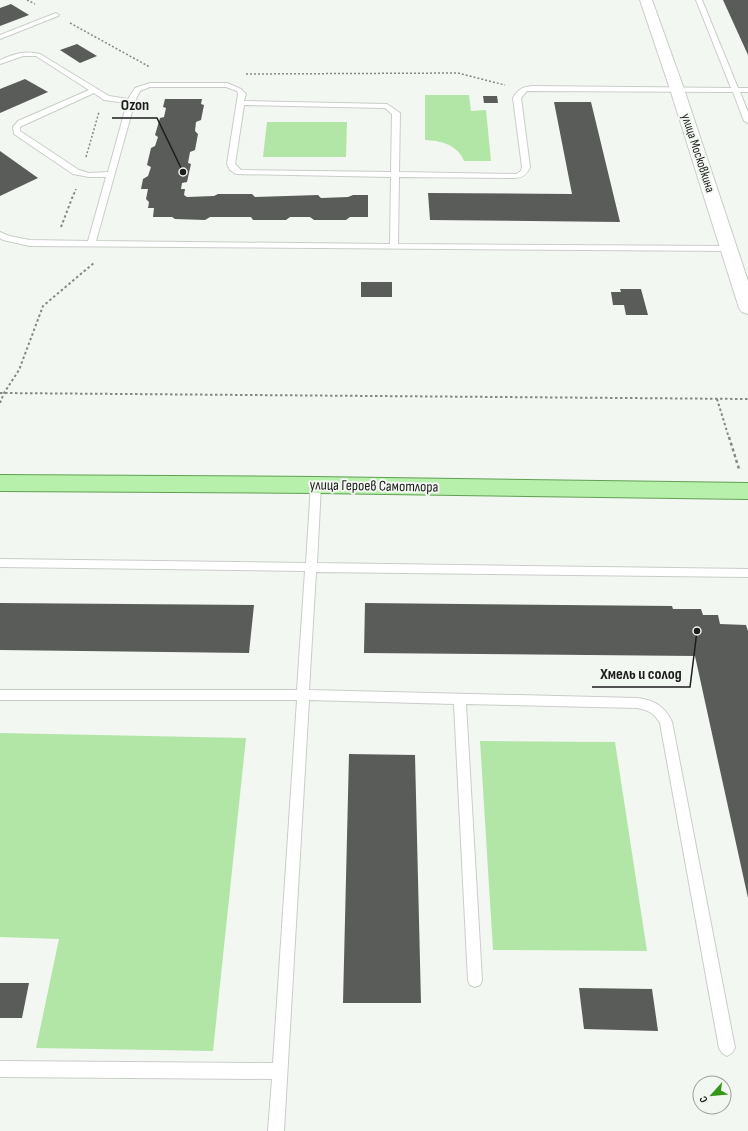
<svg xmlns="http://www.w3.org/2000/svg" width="748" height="1131" viewBox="0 0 748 1131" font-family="'Sofia Sans Condensed',sans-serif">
<rect width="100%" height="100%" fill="#f3f7f2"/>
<g fill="#b2e6a6">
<path d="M425,95H469L471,111L486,110L491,161H464C457,144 441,141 425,140Z"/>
<polygon points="267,122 347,122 346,157 263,157"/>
<polygon points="0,733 246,738 213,1051 36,1048 59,939 0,937"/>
<polygon points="480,741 615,742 647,951 493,950"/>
</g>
<g fill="#595c58">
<polygon points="723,0 748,0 748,55"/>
<polygon points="11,4 29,15 0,26 0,8"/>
<polygon points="77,44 97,56 80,63 60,50"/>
<polygon points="25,79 48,92 0,113 0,89"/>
<polygon points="483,96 497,96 498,103 484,103"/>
<polygon points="165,99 202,99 201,104 204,105 201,120 196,122 195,131 198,134 195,150 190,152 188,163 191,164 187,182 182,183 181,189 185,189 184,195 187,197 214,196 218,194 252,194 255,197 318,195 321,198 348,197 353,195 368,195 368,217 350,217 346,220 314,220 310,217 290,217 286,220 253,220 251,217 210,217 205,220 175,219 172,217 153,217 154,208 148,208 149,202 146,199 148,189 141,189 143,179 148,176 151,167 147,165 151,148 155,146 158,137 155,135 160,118 164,117 166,108 163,107"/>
<polygon points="554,102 591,102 620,222 430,220 428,193 572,194"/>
<polygon points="0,151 38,178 0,196"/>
<rect x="361" y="282" width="31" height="15"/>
<polygon points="620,289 641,289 648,315 626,315 624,305 613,305 611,292 621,292"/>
<polygon points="0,603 254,605 249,653 0,650"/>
<polygon points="365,603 672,606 673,609 701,609 703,615 718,615 720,624 746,625 748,631 748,898 695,656 364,653"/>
<polygon points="349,754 415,755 421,1003 343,1003"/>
<polygon points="0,983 29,983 22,1018 0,1018"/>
<polygon points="579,988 652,989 658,1031 584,1029"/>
</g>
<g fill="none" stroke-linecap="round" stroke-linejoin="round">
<g stroke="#c9cdc8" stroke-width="2">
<g id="lane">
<path d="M696,0H702L738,88H748V92H740L748,112V123L744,121L733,92L527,91L521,98L530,167C527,175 522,178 514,178L399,177L398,244L729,246L732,247L733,249L732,251L30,246L3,240L0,238V232L9,236L30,240L88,241L106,177H89L73,174L14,134L13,127L18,121L89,90L36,56H23L0,64V60C14,54 25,50 40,54L109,96L128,99L135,88L150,83H227L241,89L246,94L244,101L387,104L400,113L399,172L516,174L521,171L522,167L513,98C518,89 523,87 532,86L731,88ZM150,87H226L237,91L238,94L227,164L230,170L236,174L391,177L390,244L96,241L135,101L140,91ZM94,93L104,100L127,103L108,172L89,173L79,170L20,131V127L24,125ZM244,105L385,108L392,114L391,172L241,170L235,164Z"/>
<polygon points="56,13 59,15 58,16 0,39 0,35"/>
<path d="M316,481L320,482L321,485L317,563L748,569V577L316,572L309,690L637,698C654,700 665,706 672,722L735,1048L732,1053L727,1056L722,1053L719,1048L660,723C654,713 648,710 637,708L466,704L482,980L480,985L475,987L470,985L468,980L454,704L309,700L284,1131H268L272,1079L0,1077V1061L273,1063L297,700H0V690H297L305,571L0,567V559L306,563L311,485L312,482Z"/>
</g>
</g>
<g stroke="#c9cdc8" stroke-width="2">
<polygon id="street" points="640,0 652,0 684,89 748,281 748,314 742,312 739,308 670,89"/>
</g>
<g stroke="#61a053" stroke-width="2">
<polygon id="primary" points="0,475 316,477 748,483 748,499 316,493 0,491"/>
</g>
<g stroke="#858885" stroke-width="1.5" stroke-dasharray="2 2" stroke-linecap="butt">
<polyline points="27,0 35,4"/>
<polyline points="70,23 148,66 147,68"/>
<polyline points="246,74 458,73 505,85"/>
<polyline points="86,157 99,112"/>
<polyline points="74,194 76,189"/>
</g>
<g stroke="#858885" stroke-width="2" stroke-dasharray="2.5 2.5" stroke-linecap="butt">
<polyline points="61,227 74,193"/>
<polyline points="0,393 748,399"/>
<polyline points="717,399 729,438"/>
<polyline points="0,403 4,393 19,370 43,306 95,262"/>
</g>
<polyline stroke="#858885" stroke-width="2.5" stroke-dasharray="3 3" stroke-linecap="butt" points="729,437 739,469"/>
<use href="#lane" fill="#fff" fill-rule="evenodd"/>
<use href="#street" fill="#fff" fill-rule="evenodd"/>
<use href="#primary" fill="#b6f0aa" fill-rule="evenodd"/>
</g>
<g text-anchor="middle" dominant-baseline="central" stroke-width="4" stroke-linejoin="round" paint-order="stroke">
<g font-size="13" fill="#1c1d1c" stroke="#f3f7f2">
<text transform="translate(698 153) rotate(72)">улица Московкина</text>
</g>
<g font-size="15" fill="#1c1d1c" stroke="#f3f7f2">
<text transform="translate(374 486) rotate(1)">улица Героев Самотлора</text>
</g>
</g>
<path fill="none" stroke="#1c1d1c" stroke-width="1.5" d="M183 172L157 118H112M697 631L690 687H592"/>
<g fill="#1c1d1c" stroke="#f3f7f2" stroke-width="1.5">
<circle cx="183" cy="172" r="4"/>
<circle cx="697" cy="631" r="4"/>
</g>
<g font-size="16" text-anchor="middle" font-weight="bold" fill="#1c1d1c" stroke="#f3f7f2" stroke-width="4" stroke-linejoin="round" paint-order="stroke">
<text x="135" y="110">Ozon</text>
<text x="641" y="679">Хмель и солод</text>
</g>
<g transform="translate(712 1095) rotate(243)"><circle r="19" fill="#f3f7f2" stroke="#9da09c"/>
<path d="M0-3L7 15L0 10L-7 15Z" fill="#359618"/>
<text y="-6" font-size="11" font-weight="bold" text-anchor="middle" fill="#1c1d1c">С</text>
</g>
</svg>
